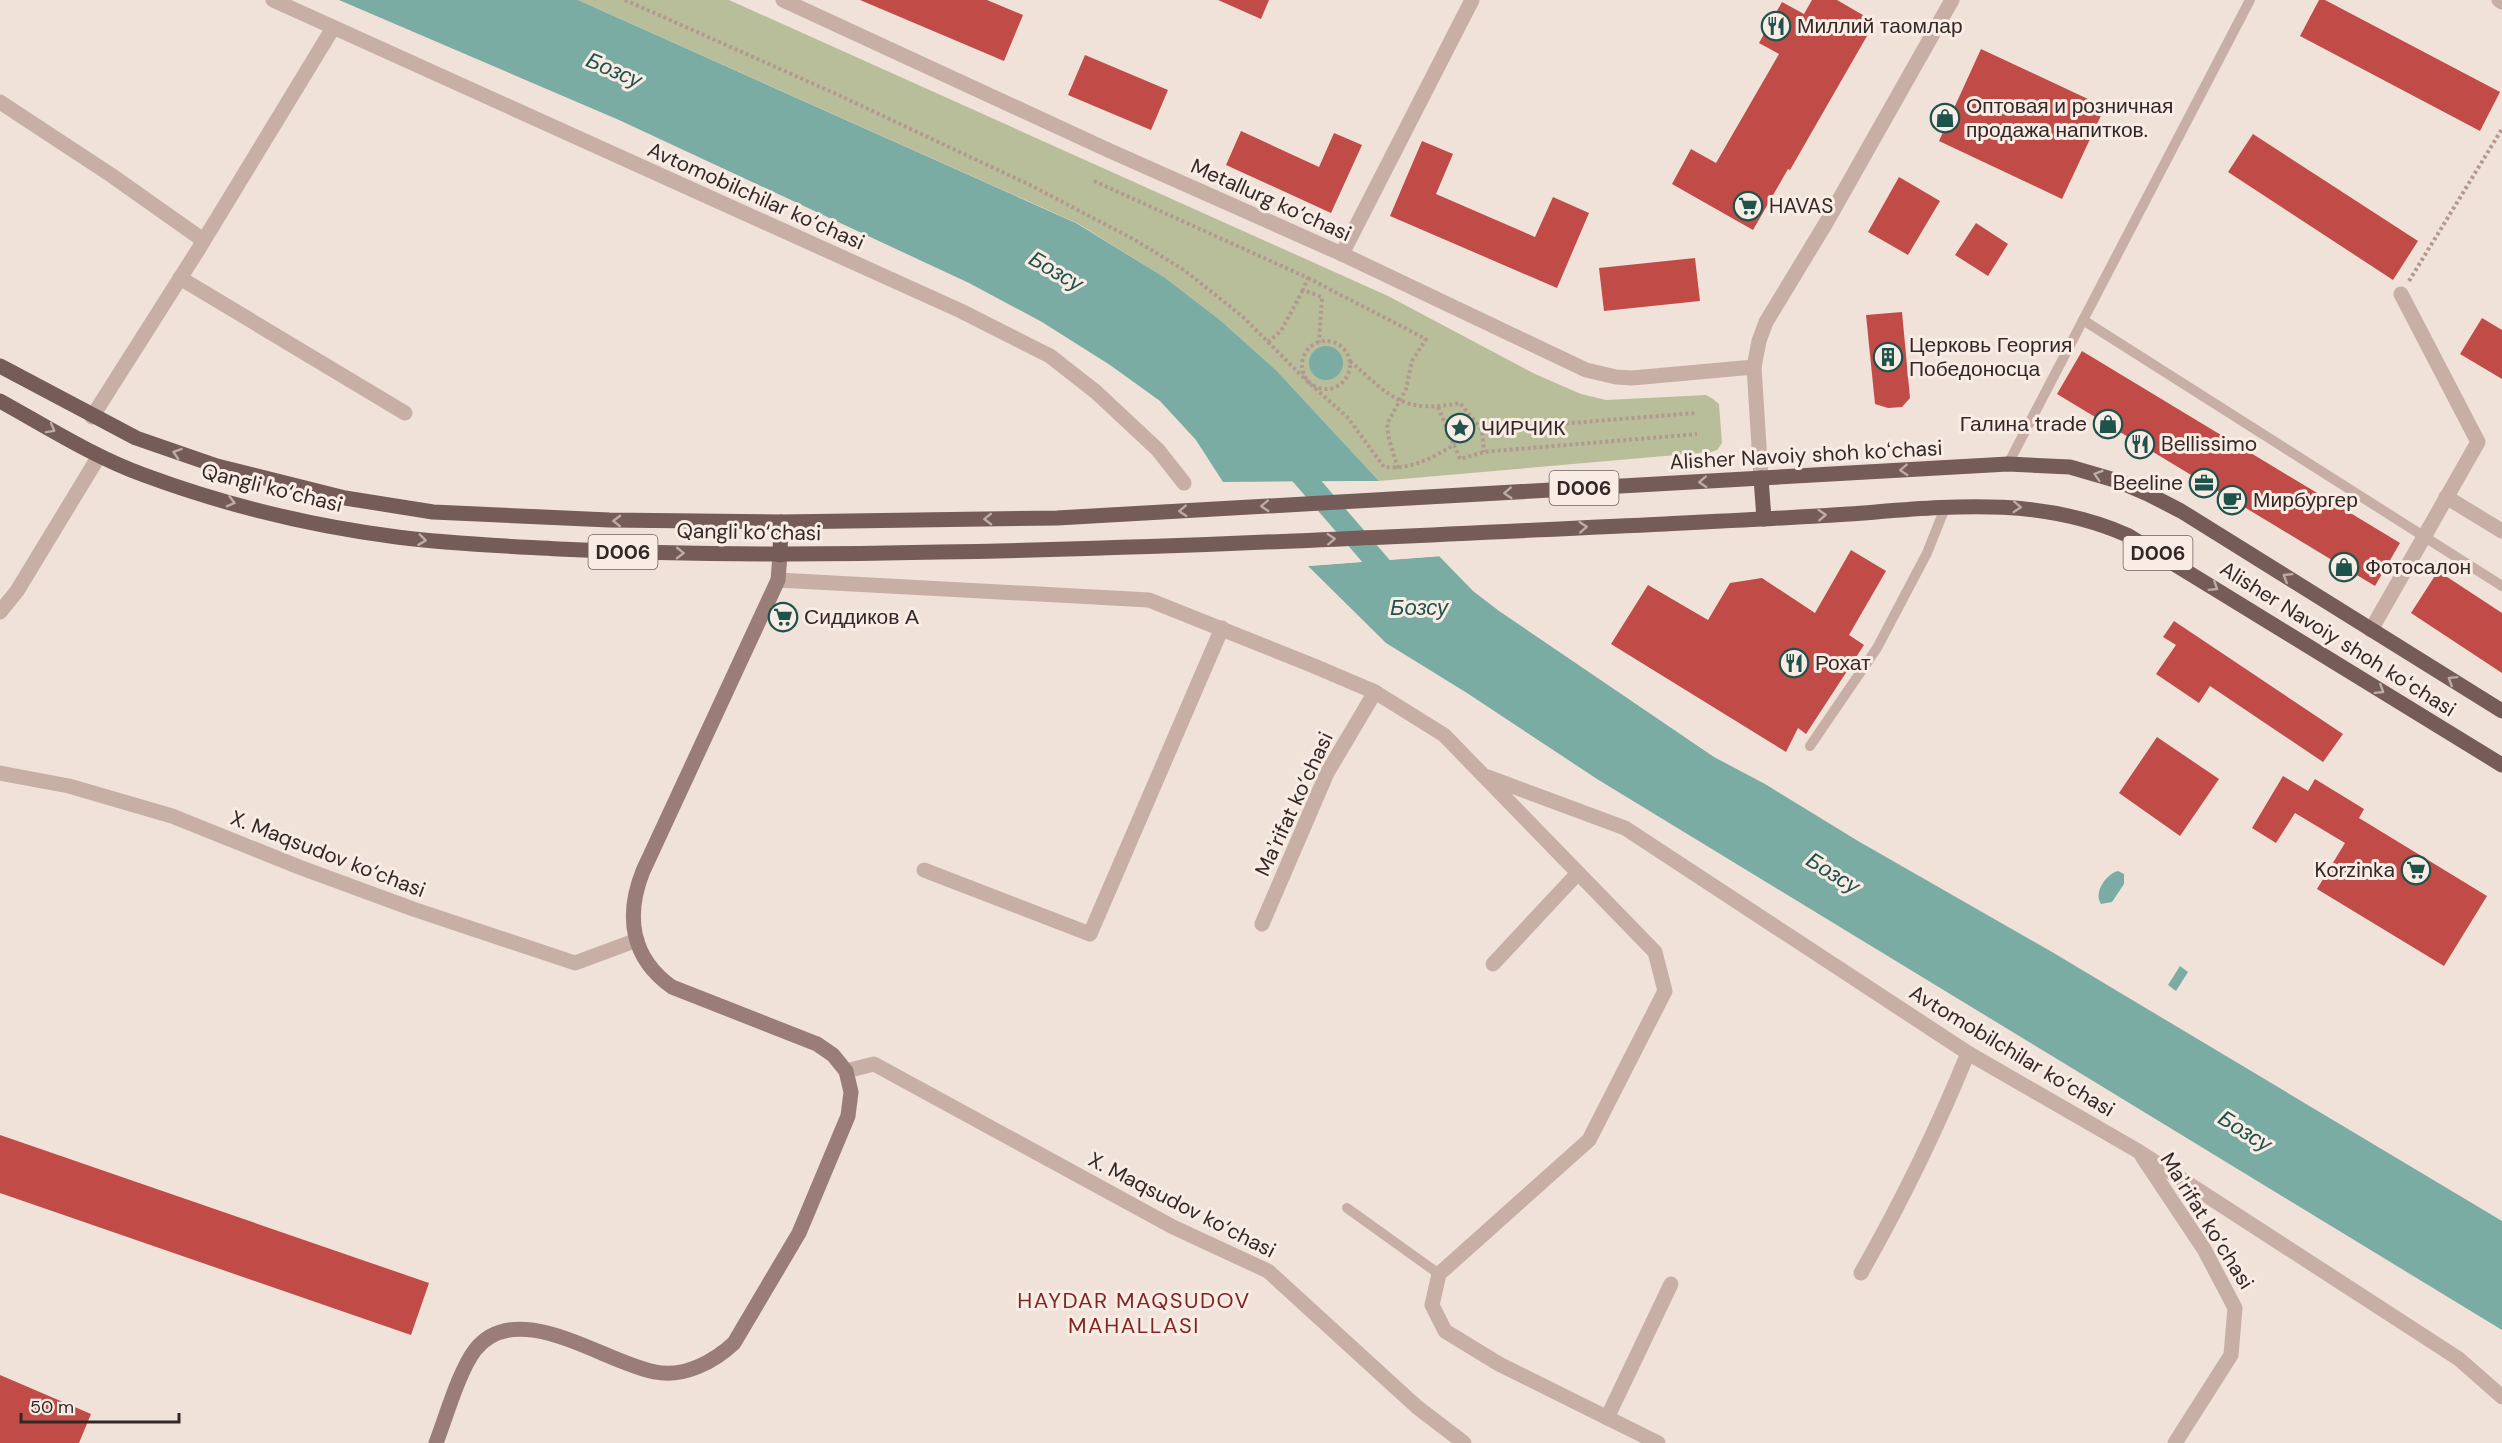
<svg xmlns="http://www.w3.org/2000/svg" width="2502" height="1443" viewBox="0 0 2502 1443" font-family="'DM Sans',sans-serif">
<rect width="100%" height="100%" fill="#f0e1d9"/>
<polygon fill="#b9be9a" points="578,0 729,0 1388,296 1535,374 1581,394 1606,400 1706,395 1713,399 1719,404 1722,443 1717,450 1711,452 1379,481 1276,370 1220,320 1164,277 1077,223"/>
<g fill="#7aaca4">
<polygon points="339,0 578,0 1076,223 1164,277 1220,320 1276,370 1379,481 1223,482 1196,440 1160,401 1110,365 1042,322 969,283 619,120"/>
<circle cx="1326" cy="363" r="17"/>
<polygon points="1439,556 1473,591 1499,611 1714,757 1765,784 1858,841 2052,952 2502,1221 2502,1330 1597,779 1467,693 1386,643 1308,566"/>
<path d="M2118,871L2124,874V884L2112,902L2101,904C2093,893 2106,874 2118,871Z"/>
<polygon points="2180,966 2188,972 2176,991 2168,985"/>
</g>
<g fill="#f0e1d9">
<polygon points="1382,481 1379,484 1225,485 1223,482"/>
<polygon points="1438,553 1443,556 1308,566 1306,564"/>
</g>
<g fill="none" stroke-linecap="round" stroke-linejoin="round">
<polyline stroke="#7aaca4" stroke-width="22" points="1287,458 1395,583"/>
</g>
<g fill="#c14c47">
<polygon points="860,0 987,0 1023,15 1004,61"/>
<polygon points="1218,0 1269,0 1261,19"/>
<polygon points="1812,0 1837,0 1875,22 1790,170 1788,169 1753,230 1672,184 1691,149 1716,163 1779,54 1759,43 1782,2 1804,14"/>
<polygon points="2319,0 2325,0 2500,92 2480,131 2300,36"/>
<polygon points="1981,49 2105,107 2062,199 1939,141"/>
<polygon points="1085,55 1168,90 1151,130 1068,95"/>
<polygon points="1241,131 1319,167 1334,133 1362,145 1331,213 1226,165"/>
<polygon points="2253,134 2418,241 2393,280 2228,172"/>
<polygon points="1422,141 1453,154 1436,194 1535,237 1553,197 1589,213 1557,288 1390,216"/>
<polygon points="1899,177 1940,201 1908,255 1868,232"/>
<polygon points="1976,223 2008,244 1988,276 1955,255"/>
<polygon points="1695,258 1700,301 1604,311 1599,268"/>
<polygon points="1902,312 1910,398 1902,407 1888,408 1875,404 1866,315"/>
<polygon points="2482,318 2502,330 2502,379 2460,354"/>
<polygon points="2082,351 2400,543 2375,586 2057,394"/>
<polygon points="1851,550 1886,571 1849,635 1864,645 1806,734 1798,728 1786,752 1611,644 1648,585 1708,620 1730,583 1762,578 1815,613"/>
<polygon points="2438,571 2502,613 2502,673 2411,613"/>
<polygon points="2174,621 2343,734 2323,762 2210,686 2199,703 2156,674 2176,645 2163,637"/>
<polygon points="2157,737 2219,779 2180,836 2119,793"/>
<polygon points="2283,776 2308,791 2315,779 2364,809 2359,818 2487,896 2444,966 2317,889 2345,843 2295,813 2276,843 2252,828"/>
<polygon points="0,1135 429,1283 411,1335 0,1193"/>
<polygon points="0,1375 91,1414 79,1443 0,1443"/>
</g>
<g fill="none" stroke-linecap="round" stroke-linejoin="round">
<g stroke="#b39890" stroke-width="4" stroke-dasharray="3 3" stroke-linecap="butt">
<path d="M625,0L834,93L1030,185L1135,240L1184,270L1242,316L1307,381L1348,418L1384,467C1411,470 1432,458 1454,445L1460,459L1484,452L1697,434"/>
<polyline points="1094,181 1308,278 1303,290 1322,297 1319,342"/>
<polyline points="1308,278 1426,339 1412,361 1406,389 1387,424 1389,439 1398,469"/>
<polyline points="2409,281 2502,129"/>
<circle cx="1326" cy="365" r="24"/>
<polyline points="1268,342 1281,331 1303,290"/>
<path d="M1350,361C1391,397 1402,414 1460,403L1482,430L1484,452"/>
<polyline points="1438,407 1454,445"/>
<polyline points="1482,430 1696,413"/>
</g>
<g stroke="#c7afa6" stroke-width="10">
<polyline points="2083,320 2502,586"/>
<polyline points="2008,464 2250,0"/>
<polyline points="1810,746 1877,648 1927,553 1945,508"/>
<polyline points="1347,1208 1439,1274"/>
</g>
<g stroke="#c7afa6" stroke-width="15">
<polyline points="273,0 961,311 1050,356 1096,392 1158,450 1184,483"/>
<polyline points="783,0 1108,150 1342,254 1586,370 1616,377 1632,378 1754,367"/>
<polyline points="2499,0 2502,2"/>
<polyline points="0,102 111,175 203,240"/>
<polyline points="1342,254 1472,0"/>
<polyline points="180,278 405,413"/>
<polyline points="92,417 198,250 333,28"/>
<polyline points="1761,478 1754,367 1759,341 1766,322 1826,223 1952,0"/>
<polyline points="2446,497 2502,531"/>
<polyline points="778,580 1149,600 1314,666 1375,692 1444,735 1655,952 1665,991 1589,1140 1439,1274 1432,1305 1445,1331 1499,1364 1658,1443"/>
<polyline points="0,612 17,591 99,456"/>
<polyline points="2371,630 2478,442 2401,294"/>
<polyline points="0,773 69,786 172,816 299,867 413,909 575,963 637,940"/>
<polyline points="1488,777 1625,828 1968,1053 2138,1151 2459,1359 2502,1397"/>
<polyline points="924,870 1090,934 1222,628"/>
<polyline points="1262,924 1327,773 1375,692"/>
<polyline points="1493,964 1578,873"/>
<polyline points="846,1071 874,1064 1173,1227 1268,1271 1417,1407 1464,1443"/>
<polyline points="2142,1156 2204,1249 2235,1308 2231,1355 2175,1443"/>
<path d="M1861,1273C1902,1201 1937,1129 1968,1053"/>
<polyline points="1607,1418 1671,1284"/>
</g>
<path stroke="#9b7d78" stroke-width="15" d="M436,1443C446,1417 459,1371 475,1350C517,1296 605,1363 655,1372C683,1378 714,1362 734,1343L799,1233L848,1116L851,1092L846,1071L833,1055L817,1044L672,987C631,958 625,916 643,871L778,580L780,555"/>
<g stroke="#755c58" stroke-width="15">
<polyline points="0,366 136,438 217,466 345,498 433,512 609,520 781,522 1057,518 2008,464 2070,467 2118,481 2148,494 2181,511 2502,711"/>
<path d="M0,401C47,427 94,457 144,475C225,505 312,526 397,537C451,544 505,546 559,549C686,555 812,555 939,552C1181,548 1423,535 1665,524C1726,521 1788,518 1849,514C1945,507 2036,495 2127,535L2502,765"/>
<polyline points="1761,478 1764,519"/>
<polyline points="780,555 781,522"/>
</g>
</g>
<defs><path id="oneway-chevron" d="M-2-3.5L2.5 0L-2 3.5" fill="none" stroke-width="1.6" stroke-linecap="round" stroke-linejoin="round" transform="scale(1.5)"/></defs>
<g stroke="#bdaba6">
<use href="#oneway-chevron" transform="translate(51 429) rotate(29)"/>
<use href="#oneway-chevron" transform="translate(177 453) rotate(-161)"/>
<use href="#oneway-chevron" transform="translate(1904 470) rotate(177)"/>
<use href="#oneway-chevron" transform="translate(2098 475) rotate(-163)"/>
<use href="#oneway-chevron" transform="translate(1703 482) rotate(177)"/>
<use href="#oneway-chevron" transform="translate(1508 493) rotate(177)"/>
<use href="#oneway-chevron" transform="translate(231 502) rotate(15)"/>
<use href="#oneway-chevron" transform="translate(1265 506) rotate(177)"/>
<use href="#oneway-chevron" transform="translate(2017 507) rotate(3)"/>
<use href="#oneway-chevron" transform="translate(1183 511) rotate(177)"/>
<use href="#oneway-chevron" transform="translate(1822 515) rotate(-4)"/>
<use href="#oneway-chevron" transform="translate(988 519) rotate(179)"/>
<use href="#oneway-chevron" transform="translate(617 521) rotate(-179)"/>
<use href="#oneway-chevron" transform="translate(1583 527) rotate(-3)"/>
<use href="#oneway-chevron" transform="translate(1331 539) rotate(-3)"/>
<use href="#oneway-chevron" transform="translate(422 540) rotate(7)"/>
<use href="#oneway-chevron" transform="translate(680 553) rotate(1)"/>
<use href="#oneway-chevron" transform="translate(2287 577) rotate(-148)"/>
<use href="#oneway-chevron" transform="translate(2214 587) rotate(32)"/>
<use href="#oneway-chevron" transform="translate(2452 680) rotate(-148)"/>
<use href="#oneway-chevron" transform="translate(2380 690) rotate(32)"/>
</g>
<defs>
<g id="restaurant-ring" transform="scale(1.5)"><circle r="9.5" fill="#f8ece5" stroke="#1e534c" stroke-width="1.5"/><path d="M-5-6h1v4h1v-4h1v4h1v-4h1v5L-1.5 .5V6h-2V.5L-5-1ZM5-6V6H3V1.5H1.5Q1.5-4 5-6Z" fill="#1e534c"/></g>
<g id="shop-ring" transform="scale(1.5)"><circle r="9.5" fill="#f8ece5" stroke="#1e534c" stroke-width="1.5"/><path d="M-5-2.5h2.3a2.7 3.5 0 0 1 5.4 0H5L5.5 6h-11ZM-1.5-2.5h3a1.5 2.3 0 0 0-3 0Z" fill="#1e534c"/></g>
<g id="supermarket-ring" transform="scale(1.5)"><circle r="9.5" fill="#f8ece5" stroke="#1e534c" stroke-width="1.5"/><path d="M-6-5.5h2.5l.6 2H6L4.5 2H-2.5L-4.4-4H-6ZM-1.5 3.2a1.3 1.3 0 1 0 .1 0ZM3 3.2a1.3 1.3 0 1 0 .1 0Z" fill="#1e534c"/></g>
<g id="building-ring" transform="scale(1.5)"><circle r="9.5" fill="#f8ece5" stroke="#1e534c" stroke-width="1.5"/><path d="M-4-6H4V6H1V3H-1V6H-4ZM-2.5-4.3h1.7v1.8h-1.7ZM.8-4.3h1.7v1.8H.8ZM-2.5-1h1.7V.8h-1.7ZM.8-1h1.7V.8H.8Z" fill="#1e534c"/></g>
<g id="sight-ring" transform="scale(1.5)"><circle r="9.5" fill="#f8ece5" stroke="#1e534c" stroke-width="1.5"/><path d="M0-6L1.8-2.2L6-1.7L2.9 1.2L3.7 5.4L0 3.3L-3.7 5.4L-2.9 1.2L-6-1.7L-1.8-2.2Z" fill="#1e534c"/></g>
<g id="office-ring" transform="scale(1.5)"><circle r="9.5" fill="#f8ece5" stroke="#1e534c" stroke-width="1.5"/><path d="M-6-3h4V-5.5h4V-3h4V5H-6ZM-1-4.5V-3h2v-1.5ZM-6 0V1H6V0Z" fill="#1e534c"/></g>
<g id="cafe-ring" transform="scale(1.5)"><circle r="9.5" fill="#f8ece5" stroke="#1e534c" stroke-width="1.5"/><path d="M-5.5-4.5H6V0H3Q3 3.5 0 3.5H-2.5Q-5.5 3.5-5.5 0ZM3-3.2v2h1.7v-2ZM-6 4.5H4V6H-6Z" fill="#1e534c"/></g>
</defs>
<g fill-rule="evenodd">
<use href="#restaurant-ring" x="1776" y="26"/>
<use href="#shop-ring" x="1945" y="118"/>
<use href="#supermarket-ring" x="1748" y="206"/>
<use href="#building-ring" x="1888" y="357"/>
<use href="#shop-ring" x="2108" y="424"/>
<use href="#sight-ring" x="1460" y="428"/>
<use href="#restaurant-ring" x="2140" y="444"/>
<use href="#office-ring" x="2204" y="483"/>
<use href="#cafe-ring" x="2232" y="500"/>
<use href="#shop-ring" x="2344" y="567"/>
<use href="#supermarket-ring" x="783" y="617"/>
<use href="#restaurant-ring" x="1794" y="663"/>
<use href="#supermarket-ring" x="2416" y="870"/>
</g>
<g text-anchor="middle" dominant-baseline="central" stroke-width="6" stroke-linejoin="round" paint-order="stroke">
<g fill="#f8ece5" stroke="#6f6360" stroke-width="1.5">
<rect x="1549.5" y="471" width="69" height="34" rx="4.5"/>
<rect x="588.5" y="535" width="69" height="34" rx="4.5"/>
<rect x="2123.5" y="536" width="69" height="34" rx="4.5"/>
</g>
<g font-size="20" font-weight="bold" fill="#342827">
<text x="1584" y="488">D006</text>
<text x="623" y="552">D006</text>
<text x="2158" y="553">D006</text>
</g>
<g font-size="21" fill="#342827" stroke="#f8ece5" text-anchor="start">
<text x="1797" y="26">Миллий таомлар</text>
<text x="1966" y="106">Оптовая и розничная<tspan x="1966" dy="24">продажа напитков.</tspan></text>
<text x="1769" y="206">HAVAS</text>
<text x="1909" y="345">Церковь Георгия<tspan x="1909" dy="24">Победоносца</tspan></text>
<text x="2087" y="424" text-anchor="end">Галина trade</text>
<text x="1481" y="428">ЧИРЧИК</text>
<text x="2161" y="444">Bellissimo</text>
<text x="2183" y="483" text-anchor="end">Beeline</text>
<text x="2253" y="500">Мирбургер</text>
<text x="2365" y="567">Фотосалон</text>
<text x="804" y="617">Сиддиков А</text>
<text x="1815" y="663">Рохат</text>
<text x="2395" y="870" text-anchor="end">Korzinka</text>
</g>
<g font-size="21" fill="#342827" stroke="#f8ece5">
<text transform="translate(756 196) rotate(24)">Avtomobilchilar ko‘chasi</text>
<text transform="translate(1271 200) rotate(24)">Metallurg ko‘chasi</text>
<text transform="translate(1806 455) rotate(-3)">Alisher Navoiy shoh koʻchasi</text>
<text transform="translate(272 488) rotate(14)">Qangli ko‘chasi</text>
<text transform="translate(749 532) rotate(1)">Qangli ko‘chasi</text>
<text transform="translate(2338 639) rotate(32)">Alisher Navoiy shoh koʻchasi</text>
<text transform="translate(1294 804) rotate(-65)">Maʼrifat ko‘chasi</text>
<text transform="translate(328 854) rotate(21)">X. Maqsudov ko‘chasi</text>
<text transform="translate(2012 1051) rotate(31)">Avtomobilchilar ko‘chasi</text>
<text transform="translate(1182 1205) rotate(27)">X. Maqsudov ko‘chasi</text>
<text transform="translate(2207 1221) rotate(58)">Maʼrifat ko‘chasi</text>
</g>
<g font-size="22" font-style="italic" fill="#1e534c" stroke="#f8ece5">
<text transform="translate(614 70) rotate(23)">Бозсу</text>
<text transform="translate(1056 271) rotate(30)">Бозсу</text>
<text x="1419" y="607">Бозсу</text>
<text transform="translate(1833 873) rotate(32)">Бозсу</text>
<text transform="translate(2245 1131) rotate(32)">Бозсу</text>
</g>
<g font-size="22" letter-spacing="1.5" fill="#7f2623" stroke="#f8ece5">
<text x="1134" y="1300">HAYDAR MAQSUDOV<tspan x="1134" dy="25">MAHALLASI</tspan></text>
</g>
</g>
<path d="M21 1413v9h158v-9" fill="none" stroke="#342827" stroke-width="3"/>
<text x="30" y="1413" font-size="18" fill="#342827" stroke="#f8ece5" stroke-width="4.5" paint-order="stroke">50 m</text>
</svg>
